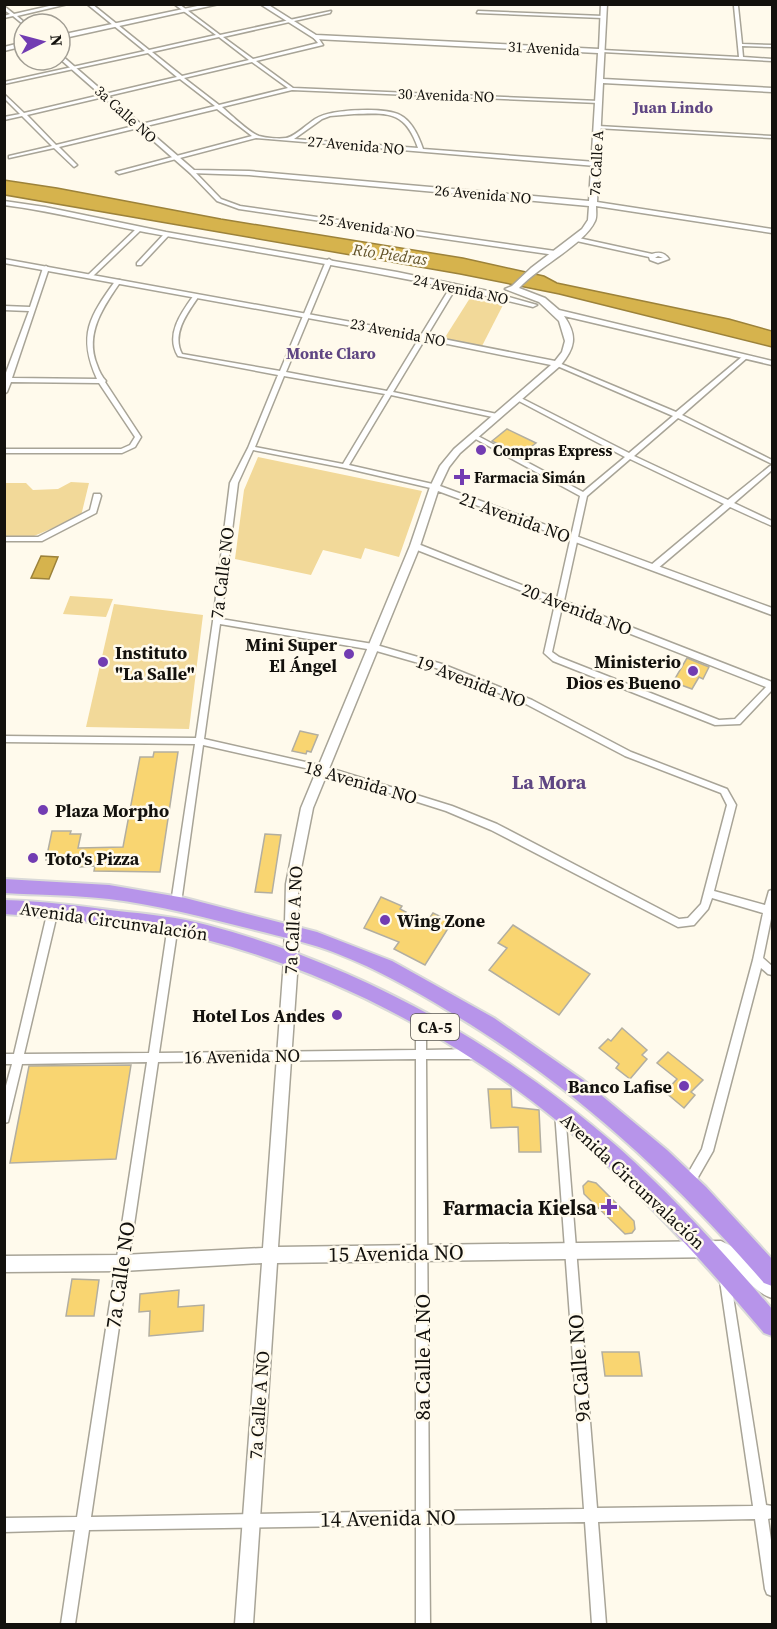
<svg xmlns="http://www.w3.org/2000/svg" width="777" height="1629" viewBox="0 0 777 1629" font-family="'Source Serif 4',serif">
<rect width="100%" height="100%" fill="#fffaec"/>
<g fill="#f2d999">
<polygon points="470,298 503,305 482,346 444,339"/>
<polygon points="258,457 422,491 399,557 365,548 361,559 323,550 311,575 235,559 244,490"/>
<polygon points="71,482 89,483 81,516 34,536 5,536 5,483 26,483 33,490 58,489"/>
<polygon points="70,596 113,599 106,617 63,614"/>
<polygon points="114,604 203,615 189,729 86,727"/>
</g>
<g fill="#d6b34d" stroke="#9c823a" stroke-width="1.5">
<polygon points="4,180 57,188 221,219 463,258 544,276 557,283 729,319 772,331 772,347 559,294 460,274 5,195"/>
<polygon points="41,556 58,557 49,579 31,578"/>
</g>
<g fill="#f9d571" stroke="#b2aea1" stroke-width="1.5">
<polygon points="507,429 536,443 520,455 492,441"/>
<polygon points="687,658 709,667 703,679 699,677 692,689 673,682"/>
<polygon points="300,731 318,735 311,752 307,751 306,754 292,751"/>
<polygon points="154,752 178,752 160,872 94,871 95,866 80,867 81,859 46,860 52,831 71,831 70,834 81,834 78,848 123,847 140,757 153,757"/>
<polygon points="265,834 281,835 272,893 255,892"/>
<polygon points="381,897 402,906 400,909 406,912 404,916 424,926 433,913 452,922 425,965 394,949 399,942 364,928"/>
<polygon points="513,925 590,974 559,1015 489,970 507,948 498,943"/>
<polygon points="622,1028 647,1050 642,1055 647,1059 630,1079 616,1068 619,1064 599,1048 608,1039 611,1041"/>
<polygon points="668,1052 703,1080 691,1092 695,1095 684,1108 665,1092 677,1079 657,1063"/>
<polygon points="131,1065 116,1159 10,1163 29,1066"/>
<polygon points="488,1089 511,1089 512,1107 539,1110 541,1152 519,1152 518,1127 491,1128"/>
<polygon points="588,1181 596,1183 634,1221 635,1229 632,1233 625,1234 584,1194 583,1186"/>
<polygon points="72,1279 99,1280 94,1316 66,1316"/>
<polygon points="179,1290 178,1307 204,1305 203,1331 149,1336 150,1311 139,1312 140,1294"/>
<polygon points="602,1352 639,1352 642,1376 605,1376"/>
</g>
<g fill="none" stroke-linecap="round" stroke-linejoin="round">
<g stroke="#a8a497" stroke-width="3">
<g id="minor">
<polygon points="58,4 68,4 17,16 25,23 24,25 13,16 4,18 4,16 10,14 4,10 4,6 14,14"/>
<path d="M87,4H92L149,50L216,35L174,4H179L220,35L331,11L330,13L223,37L253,59L318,43L313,37L317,36L323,45L256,61L293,88L599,101L601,102L599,103L292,90L222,107C230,114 250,133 259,136C266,138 279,139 286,138C295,137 309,122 317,118C332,109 385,107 400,115C412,121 419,137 423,149L596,162L599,164L596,166L256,138L119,174L116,172L252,136L217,109L59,147L77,165L74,167L54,148L9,158V156L52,146L22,116L4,120V117L20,114L4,98V94L24,113L177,77L148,53L4,84V82L145,51ZM219,37L249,60L182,76L152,52ZM252,62L288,88L219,105L184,78ZM180,79L215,106L56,145L27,115ZM354,114C389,113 405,111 418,148L294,139L322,119L330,116Z"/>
<polygon points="736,5 738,6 742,44 772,45 772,47 742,46 743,57 772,59 772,61 602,52 600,51 602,50 739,57 734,6"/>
<polygon points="478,11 603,16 605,17 603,18 477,13"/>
<polygon points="598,126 772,136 772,138 596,128 596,126"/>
<polygon points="190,171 194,171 221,199 240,206 555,251 558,253 555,255 239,209 217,201 190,173"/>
<polygon points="136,229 141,230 92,277 88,277 88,275"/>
<polygon points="165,233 170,234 141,265 137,265 137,263"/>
<path d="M574,237L652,254C659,252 664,252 669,259L658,263L650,260L649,257L572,240V238ZM658,256L663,258H655Z"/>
<path d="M329,259L332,261L286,372L387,391L451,286L454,284L457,286L393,392L497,414L500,416L497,418L391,395L349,465L437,485L439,487L435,489L345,468L253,450L238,483L221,619L373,644L442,664L532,700L631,752L727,789L736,805L714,891L765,905L769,891L772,890V914L763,958L772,966V975L768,974L761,968L713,1151L693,1186L689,1188L685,1186L683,1182L702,1149L753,960L763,913L712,898L708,909L694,925L678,927L491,830L446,811L323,772L203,745L181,903L179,906L176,907L173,906L171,903L195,744L4,742V736L196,738L213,621L230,483L248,448L278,375L178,356C165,335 181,313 194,295H198L199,296C188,312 171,334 182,354L280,371L326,261ZM284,376L385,394L343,464L255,447ZM220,624L373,650L436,668L526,704L625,756L721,793L727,805L701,904L688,918L679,919L497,824L452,806L323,766L204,739Z"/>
<path d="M46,266L49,268L12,378L97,379C77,335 90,316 116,280H120L121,281C104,306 84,333 97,365C99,371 102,377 106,381L105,382L141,437L135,447L122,453H4V449H121L130,445L135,437L99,383L11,382L7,392L4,394V378L29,311L4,310V306L30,307L43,268Z"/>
<path d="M743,356L748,357L682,415L772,460V464L678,418L634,456L728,500L770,466L772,465V470L734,503L772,521V526L730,507L657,569H651V565L724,504L630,459L587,496L564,601L772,682V690L740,724L715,725L553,661L544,653L555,604L412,548L411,546L415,544H418L557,599L580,496L472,437V435H476L583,492L625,457L515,399V397H519L629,453L673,416L555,365V363H559L676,412ZM562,607L766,687L735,719L719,720L559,657L552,652Z"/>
<polygon points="94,494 100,494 101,496 96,513 42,541 4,541 4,537 38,537 90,510"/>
<path d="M53,906L56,907L58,910L24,1054L149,1053L168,925L170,922L173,921L176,922L178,925L159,1053L416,1050V1018L417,1015L421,1013L425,1015L426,1018V1050L476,1049L480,1051L481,1054L480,1057L476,1059H426L429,1511L584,1509L555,1112L556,1108L560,1107L564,1108L565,1112L597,1508L753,1506L720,1281L722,1277L726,1275L730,1277L766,1505L772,1506V1518L768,1519L772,1547V1596L767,1594L765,1589L755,1519L598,1522L606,1624H592L585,1522L429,1524L430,1624H416V1525L89,1530L75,1624H61L75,1530L4,1532V1518L77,1517L147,1062L22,1064L9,1118L8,1122L4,1123V1093L12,1064H4V1054H14L48,910L50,907ZM416,1059V1511L91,1517L158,1062Z"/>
</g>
</g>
<g stroke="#a8a497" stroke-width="3">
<g id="tertiary">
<polygon points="207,4 219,4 60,39 60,35"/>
<path d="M260,4H267L316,35L599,49L601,4H607L603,79L772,88V92L603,83L597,202L772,229V233L596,206C596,211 597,217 595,221C585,244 538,267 519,288L545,298L559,310L772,361V365L564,316C578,336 575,348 560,366L460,453L449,467L440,486L772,608V615L438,491L420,546L313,808L298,884V960L278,1247L721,1241L741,1251L772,1282V1298C750,1291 741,1267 720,1257L277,1263L253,1624H235L262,1263L122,1271L4,1272V1256L122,1255L263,1248L284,960L286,884L301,808L410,546L430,487L440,466L454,449L551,365L423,339L4,263V259L423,335L555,361L562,352L565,341L559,321L539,302L505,289L512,286L531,268L582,229L588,220L589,206L249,175L190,173L60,59V54L194,170L249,171L589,201L598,53L315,39Z"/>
<polygon points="24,42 24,46 4,51 4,47"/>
<path d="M4,201L45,207L166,232L397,272L488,291L537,305L533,307C412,277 289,258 166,236C112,227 59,212 4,205Z"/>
</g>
</g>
<g stroke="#d9d9d8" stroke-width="4">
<g id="trunk">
<path d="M4,879L109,885L185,898L317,932L392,961L494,1018L583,1080L667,1150L706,1187L772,1259V1286L764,1283C672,1177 571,1084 450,1012C414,990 377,969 338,954C311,943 282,937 255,930C207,918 158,905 109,899C74,895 39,895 4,893Z"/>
<path d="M4,900C42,901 80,906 118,911C147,914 178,917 207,925C360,965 500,1044 619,1148C674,1197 724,1253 772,1309V1336L764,1333C714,1274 663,1217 606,1164C495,1059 355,979 207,940C178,932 147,929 117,925C80,921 42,916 4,914Z"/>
</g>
</g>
<use href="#minor" fill="#fff" fill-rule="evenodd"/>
<use href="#tertiary" fill="#fff" fill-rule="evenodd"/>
<use href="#trunk" fill="#b794ea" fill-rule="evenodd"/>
</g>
<g fill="#723cb2" stroke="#fffaec" stroke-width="2">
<circle cx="481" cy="450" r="6"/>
<path d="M459 468h6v6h6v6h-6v6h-6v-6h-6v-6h6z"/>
<circle cx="349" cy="654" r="6"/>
<circle cx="103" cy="662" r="6"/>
<circle cx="693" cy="671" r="6"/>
<circle cx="43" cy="810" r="6"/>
<circle cx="33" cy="858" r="6"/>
<circle cx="385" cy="920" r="6"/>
<circle cx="337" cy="1015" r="6"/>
<circle cx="684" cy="1086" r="6"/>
<path d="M606 1198h6v6h6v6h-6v6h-6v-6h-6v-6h6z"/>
</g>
<g text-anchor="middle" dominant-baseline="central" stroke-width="5" stroke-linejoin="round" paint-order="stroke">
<g font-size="15" fill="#13110d" stroke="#fffaec">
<text transform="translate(544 48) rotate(3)">31 Avenida</text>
<text transform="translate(446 95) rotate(2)">30 Avenida NO</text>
<text transform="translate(126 114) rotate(42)">3a Calle NO</text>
<text transform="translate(356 145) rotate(5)">27 Avenida NO</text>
<text transform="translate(596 163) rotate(-87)">7a Calle A</text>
<text transform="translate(483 194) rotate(5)">26 Avenida NO</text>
<text transform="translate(367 226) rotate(9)">25 Avenida NO</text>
<text transform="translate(461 289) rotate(12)">24 Avenida NO</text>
<text transform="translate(398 332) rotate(11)">23 Avenida NO</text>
</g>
<g font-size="15" font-weight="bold" fill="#13110d" stroke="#fffaec" text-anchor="start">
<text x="493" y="450">Compras Express</text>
<text x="474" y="477">Farmacia Simán</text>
</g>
<g font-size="16" font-weight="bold" fill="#5f4683" stroke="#fffaec">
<text x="673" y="107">Juan Lindo</text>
<text x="331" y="353">Monte Claro</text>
</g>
<g font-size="16" font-style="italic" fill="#615228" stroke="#fffaec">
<text transform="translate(390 254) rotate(8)">Río Piedras</text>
</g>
<rect fill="#fffaec" stroke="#5a5750" stroke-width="1.5" x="411" y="1014" width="48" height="26" rx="4.5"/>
<g font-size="16" font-weight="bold" fill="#13110d">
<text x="435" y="1027">CA-5</text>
</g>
<g font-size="18" fill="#13110d" stroke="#fffaec">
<text transform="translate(515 517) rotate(20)">21 Avenida NO</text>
<text transform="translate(222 573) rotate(-83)">7a Calle NO</text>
<text transform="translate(577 609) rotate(21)">20 Avenida NO</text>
<text transform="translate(471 681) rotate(21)">19 Avenida NO</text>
<text transform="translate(361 782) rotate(16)">18 Avenida NO</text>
<text transform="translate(293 920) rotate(-87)">7a Calle A NO</text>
<text transform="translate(114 921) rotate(8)">Avenida Circunvalación</text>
<text transform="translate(242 1056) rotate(-1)">16 Avenida NO</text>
<text transform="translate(633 1181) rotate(43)">Avenida Circunvalación</text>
<text transform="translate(259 1405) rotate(-86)">7a Calle A NO</text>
</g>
<g font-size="18" font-weight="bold" fill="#13110d" stroke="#fffaec" text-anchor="end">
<text x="337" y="644">Mini Super<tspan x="337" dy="21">El Ángel</tspan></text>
<text x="115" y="652" text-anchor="start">Instituto<tspan x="115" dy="21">"La Salle"</tspan></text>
<text x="681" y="661">Ministerio<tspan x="681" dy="21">Dios es Bueno</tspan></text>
<text x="55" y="810" text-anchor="start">Plaza Morpho</text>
<text x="45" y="858" text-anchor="start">Toto's Pizza</text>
<text x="397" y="920" text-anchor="start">Wing Zone</text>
<text x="325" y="1015">Hotel Los Andes</text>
<text x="672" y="1086">Banco Lafise</text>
</g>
<g font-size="20" font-weight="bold" fill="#5f4683" stroke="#fffaec">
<text x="549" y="782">La Mora</text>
</g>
<g font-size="21" font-weight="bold" fill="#13110d" stroke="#fffaec" text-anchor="end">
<text x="597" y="1207">Farmacia Kielsa</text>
</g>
<g font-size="21" fill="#13110d" stroke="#fffaec">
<text transform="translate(396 1253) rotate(-1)">15 Avenida NO</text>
<text transform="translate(120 1275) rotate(-82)">7a Calle NO</text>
<text transform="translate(422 1357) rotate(-90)">8a Calle A NO</text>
<text transform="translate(579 1368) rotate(-94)">9a Calle NO</text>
<text transform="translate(388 1518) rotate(-1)">14 Avenida NO</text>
</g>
</g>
<rect width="777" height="1629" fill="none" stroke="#13110d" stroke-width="12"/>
<g transform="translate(42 42) rotate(84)"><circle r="28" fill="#fffaec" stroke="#a19d93" stroke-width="1.5"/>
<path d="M0-4.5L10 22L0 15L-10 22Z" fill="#723cb2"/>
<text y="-9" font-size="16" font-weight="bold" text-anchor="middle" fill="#13110d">N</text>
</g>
</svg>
